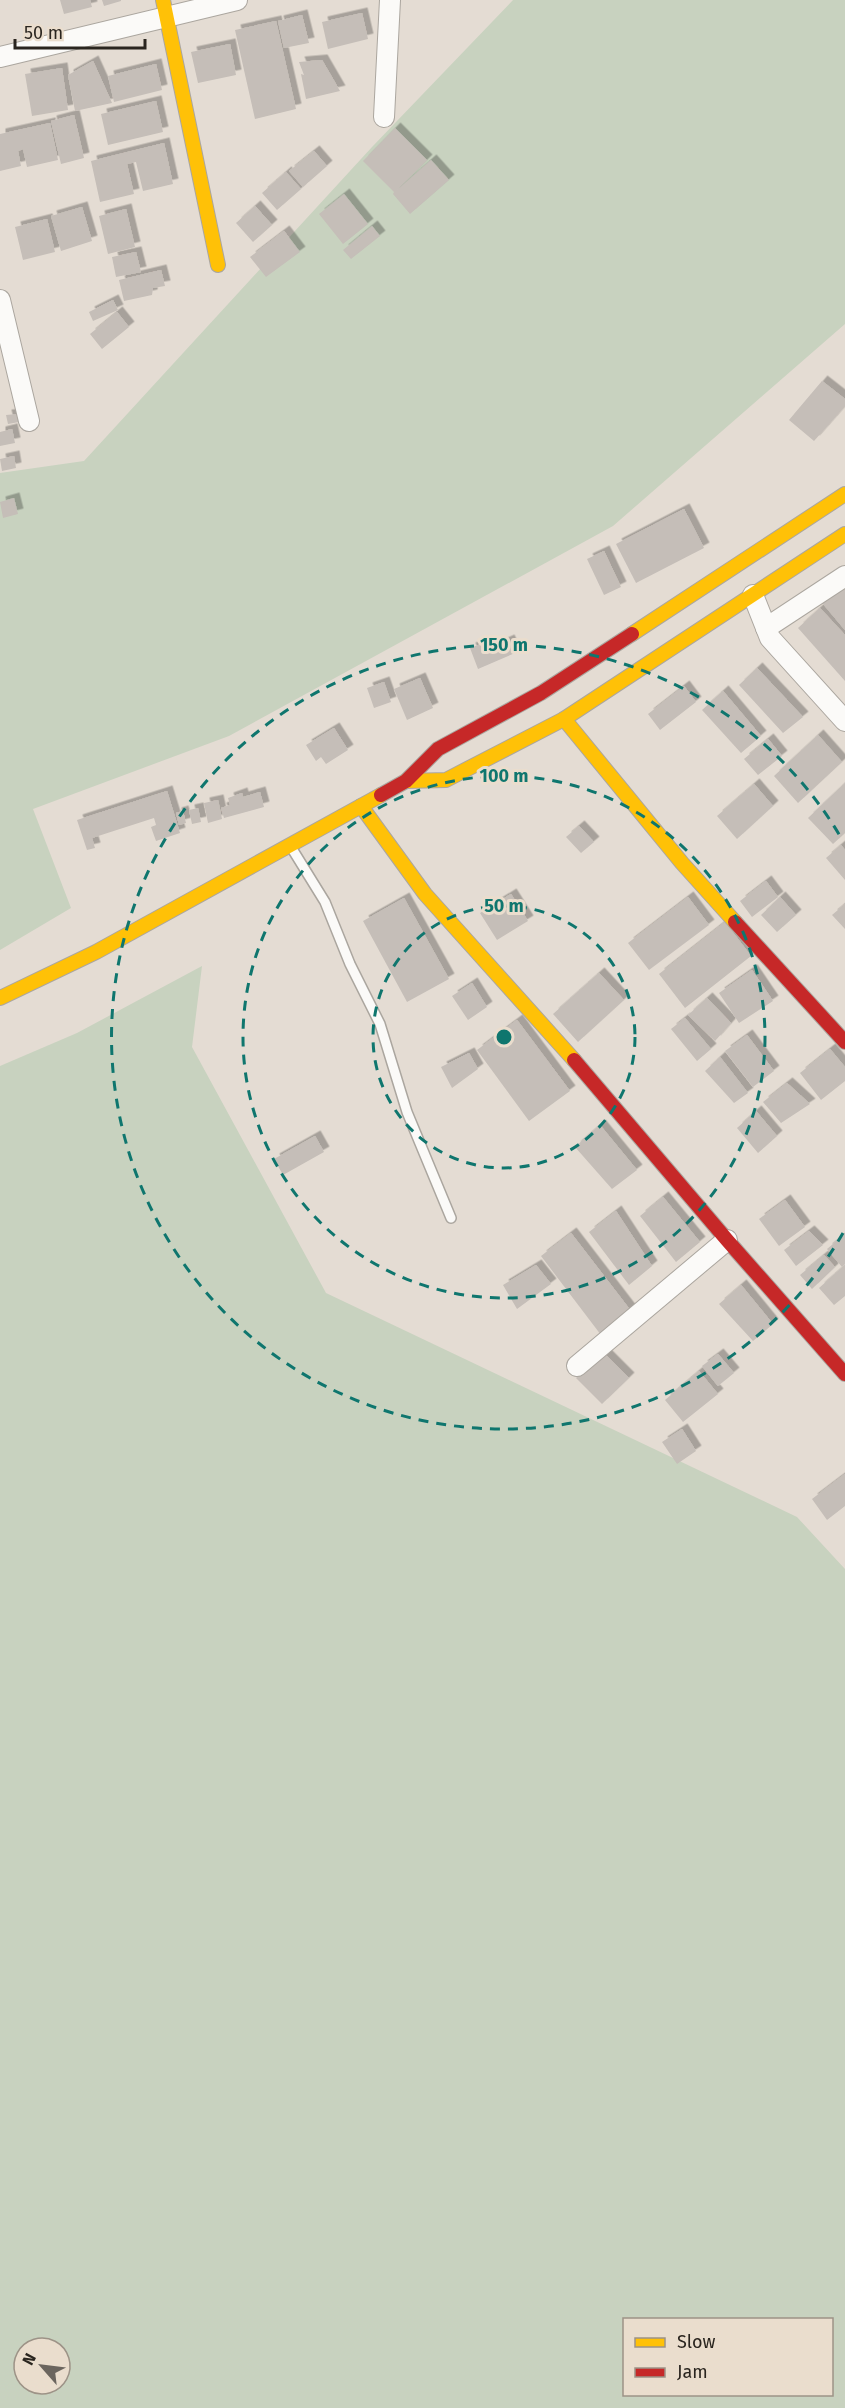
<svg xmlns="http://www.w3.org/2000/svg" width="845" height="2408" viewBox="0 0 845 2408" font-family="'Fira Sans',sans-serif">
<defs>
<filter id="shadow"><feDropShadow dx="5.5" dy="-5.5" stdDeviation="0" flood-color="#0004"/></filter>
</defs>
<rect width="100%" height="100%" fill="#e4dcd3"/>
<g fill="#c8d2bf" fill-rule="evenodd">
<polygon points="513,0 845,0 845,324 613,526 229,736 33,809 71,908 0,950 0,473 84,461 372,147"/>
<path d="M202,966L192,1047L326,1293L797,1517L845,1569V2408H0V1066L77,1033ZM624,2320H832V2394H624ZM24,2348H60V2384H24Z"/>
</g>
<g fill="#c5beb8" filter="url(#shadow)">
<polygon points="60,0 90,0 92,7 64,14"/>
<polygon points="102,0 121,0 121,1 104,6"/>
<polygon points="362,13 368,39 328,49 322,22"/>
<polygon points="302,15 309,43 284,48 278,21"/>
<polygon points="276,21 296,109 255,119 235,30"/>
<polygon points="230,44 236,75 198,83 191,52"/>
<polygon points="322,60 340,91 306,99 301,74 304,75 299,62"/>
<polygon points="93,61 112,103 75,111 68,75"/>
<polygon points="156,64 162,90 114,102 108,76"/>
<polygon points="62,68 68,110 32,116 25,74"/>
<polygon points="156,101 163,132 108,145 101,114"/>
<polygon points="74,115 84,158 61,164 51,121"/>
<polygon points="50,123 58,160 27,167 23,149 18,151 21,166 0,171 0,134"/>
<polygon points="395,128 427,160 397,190 431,160 449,180 410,214 393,194 394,192 363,161"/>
<polygon points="164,143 173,184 143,191 136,162 127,164 134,194 100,202 91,161"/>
<polygon points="314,151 327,166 303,187 289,171"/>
<polygon points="286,172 301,189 277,210 262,193"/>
<polygon points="344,194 368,224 343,244 319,214"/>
<polygon points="255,206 272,225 253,242 236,223"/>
<polygon points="82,207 92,241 61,251 51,216"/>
<polygon points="126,209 135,247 108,254 99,216"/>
<polygon points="47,219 55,252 23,260 15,227"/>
<polygon points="372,226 380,236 351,259 343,250"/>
<polygon points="284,231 300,252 266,277 250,257"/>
<polygon points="136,252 141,272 116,277 112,257"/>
<polygon points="161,270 165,286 153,288 152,295 124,301 119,280"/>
<polygon points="113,300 118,310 93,321 89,312"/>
<polygon points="117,312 129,327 102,349 90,334"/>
<polygon points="822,381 845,399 845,406 814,441 789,420"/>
<polygon points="17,414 19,422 8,424 6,415"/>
<polygon points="12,429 15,443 0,446 0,432"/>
<polygon points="14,456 16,468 2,471 0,459"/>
<polygon points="14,498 18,514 3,518 0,502"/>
<polygon points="684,509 704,548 636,583 616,544"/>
<polygon points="604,551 621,587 604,595 587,559"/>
<polygon points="845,578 845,630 819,599"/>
<polygon points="820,608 845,635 845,681 798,628"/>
<polygon points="509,640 515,653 478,669 470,648 481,644 484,651"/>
<polygon points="757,668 803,717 783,733 739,685"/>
<polygon points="420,678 433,708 407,720 394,689"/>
<polygon points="384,682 391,702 374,708 367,688"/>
<polygon points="684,686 696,702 660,730 648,714"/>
<polygon points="723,691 761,736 741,753 702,710"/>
<polygon points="334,728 348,750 326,764 321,757 316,761 306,745"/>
<polygon points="818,735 842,762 798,803 774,776"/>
<polygon points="768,739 782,756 758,775 744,759"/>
<polygon points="845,783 845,833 833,844 808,818"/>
<polygon points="754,784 773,806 737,839 717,816"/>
<polygon points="167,791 180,833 156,841 151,827 156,825 154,818 92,838 95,848 87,850 77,820"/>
<polygon points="260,792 264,807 224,818 221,808 230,805 228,798 242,793 243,797"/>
<polygon points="218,800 222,819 208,823 204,803"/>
<polygon points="198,808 201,822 192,824 189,810"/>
<polygon points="183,811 186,823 179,825 176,813"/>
<polygon points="579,826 594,842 581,853 566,837"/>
<polygon points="841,845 845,850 845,880 826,858"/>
<polygon points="766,881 778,897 752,917 740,901"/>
<polygon points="511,894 528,921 497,940 480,913"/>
<polygon points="688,897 709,925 649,970 628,943"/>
<polygon points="780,897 796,915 777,932 761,915"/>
<polygon points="404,898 449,979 407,1002 363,921"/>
<polygon points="845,904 845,929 832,915"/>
<polygon points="725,922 751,956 685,1008 659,974"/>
<polygon points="752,970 773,1001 739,1023 719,993"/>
<polygon points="599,973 624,1000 578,1042 553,1014"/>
<polygon points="472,983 487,1007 468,1020 452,996"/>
<polygon points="707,998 731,1023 715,1041 688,1015"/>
<polygon points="685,1018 711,1049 697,1061 671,1029"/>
<polygon points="517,1020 570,1091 529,1121 477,1050"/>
<polygon points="747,1035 774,1071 753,1087 725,1051"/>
<polygon points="830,1049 845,1067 845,1081 821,1100 800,1073"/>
<polygon points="469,1053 478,1069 452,1088 441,1067"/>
<polygon points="720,1057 748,1093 734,1103 705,1071"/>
<polygon points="787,1083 810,1104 781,1123 763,1102"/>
<polygon points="756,1111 777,1136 758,1153 737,1128"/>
<polygon points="600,1125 637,1170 612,1189 575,1147"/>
<polygon points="315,1136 324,1152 283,1175 274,1159"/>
<polygon points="663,1197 700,1242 676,1262 640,1216"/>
<polygon points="785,1200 805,1227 779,1246 759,1219"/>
<polygon points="616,1211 652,1266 629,1285 589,1232"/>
<polygon points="809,1231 823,1245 796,1266 784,1250"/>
<polygon points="571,1233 631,1311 601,1335 541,1256"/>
<polygon points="845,1234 845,1264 842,1267 827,1249"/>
<polygon points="824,1255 835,1267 812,1289 800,1275"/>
<polygon points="536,1265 551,1284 517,1309 503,1285"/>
<polygon points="845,1265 845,1296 834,1305 819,1288"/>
<polygon points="741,1285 773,1324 753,1341 719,1304"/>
<polygon points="603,1352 629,1378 602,1404 576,1378"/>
<polygon points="718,1354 734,1373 718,1386 702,1366"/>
<polygon points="699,1371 718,1394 683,1422 665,1400"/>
<polygon points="682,1429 696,1451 677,1464 662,1442"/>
<polygon points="845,1474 845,1506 827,1520 812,1499"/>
</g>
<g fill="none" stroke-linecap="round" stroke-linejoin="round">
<g stroke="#aba69f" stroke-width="12">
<polyline id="lane" points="291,847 325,902 350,964 380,1024 407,1112 451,1218"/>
</g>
<g stroke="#aba69f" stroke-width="22">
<g id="street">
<polyline points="0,57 237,0"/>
<polyline points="384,117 390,0"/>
<polyline points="0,300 29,421"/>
<polyline points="753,595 770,638 845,721"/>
<polyline points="766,628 845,576"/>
<polyline points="577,1366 727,1240"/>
</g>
</g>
<g stroke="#aba69f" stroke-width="16">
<g id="slow">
<polyline points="163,0 218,265"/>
<polyline points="632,634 845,494"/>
<polyline points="564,719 682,863 735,922"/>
<polyline points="406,781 446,780 564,719 845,534"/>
<polyline points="361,806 425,894 574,1060"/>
<polyline points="0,998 96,952 381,795"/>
</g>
</g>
<g stroke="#aba69f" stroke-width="16">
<g id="jam">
<polyline points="381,795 406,781 438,749 541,693 632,634"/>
<polyline points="735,922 845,1042"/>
<polyline points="574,1060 727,1240 845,1374"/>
</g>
</g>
<use href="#lane" stroke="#fbfaf8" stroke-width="9"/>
<use href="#street" stroke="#fbfaf8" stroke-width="20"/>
<use href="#slow" stroke="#ffc107" stroke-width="14"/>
<use href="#jam" stroke="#c62828" stroke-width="14"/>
</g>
<g fill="none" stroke="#0f766e" stroke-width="3" stroke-dasharray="10 8">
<circle cx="504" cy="1037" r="131"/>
<circle cx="504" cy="1037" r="261"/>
<path d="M843 1233A392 392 0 1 1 843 841"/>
</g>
<circle cx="504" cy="1037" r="9" fill="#0f766e" stroke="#eaddcd" stroke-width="3"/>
<g font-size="18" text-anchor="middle" font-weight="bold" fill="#0f766e" stroke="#eaddcd" stroke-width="6" stroke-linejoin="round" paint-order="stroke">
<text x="504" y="651">150 m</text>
<text x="504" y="782">100 m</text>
<text x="504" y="912">50 m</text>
</g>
<rect x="623" y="2318" width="210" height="78" fill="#eaddcd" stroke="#9d9387" stroke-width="1.5"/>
<rect x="635" y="2338" width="30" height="9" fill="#ffc107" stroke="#9d9387" stroke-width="1.5"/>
<text x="677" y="2348" font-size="18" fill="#2a251f">Slow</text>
<rect x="635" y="2368" width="30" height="9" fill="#c62828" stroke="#9d9387" stroke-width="1.5"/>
<text x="677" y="2378" font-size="18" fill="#2a251f">Jam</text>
<g transform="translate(42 2366) rotate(298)"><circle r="28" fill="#eaddcd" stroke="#9d9387" stroke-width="1.5"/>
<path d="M0-4.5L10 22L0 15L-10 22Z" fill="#6b655e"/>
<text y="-9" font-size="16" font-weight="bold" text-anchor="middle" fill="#2a251f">N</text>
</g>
<path d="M15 39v9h130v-9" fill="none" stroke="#2a251f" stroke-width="3"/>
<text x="24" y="39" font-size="18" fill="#2a251f" stroke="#eaddcd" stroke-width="4.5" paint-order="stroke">50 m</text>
</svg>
